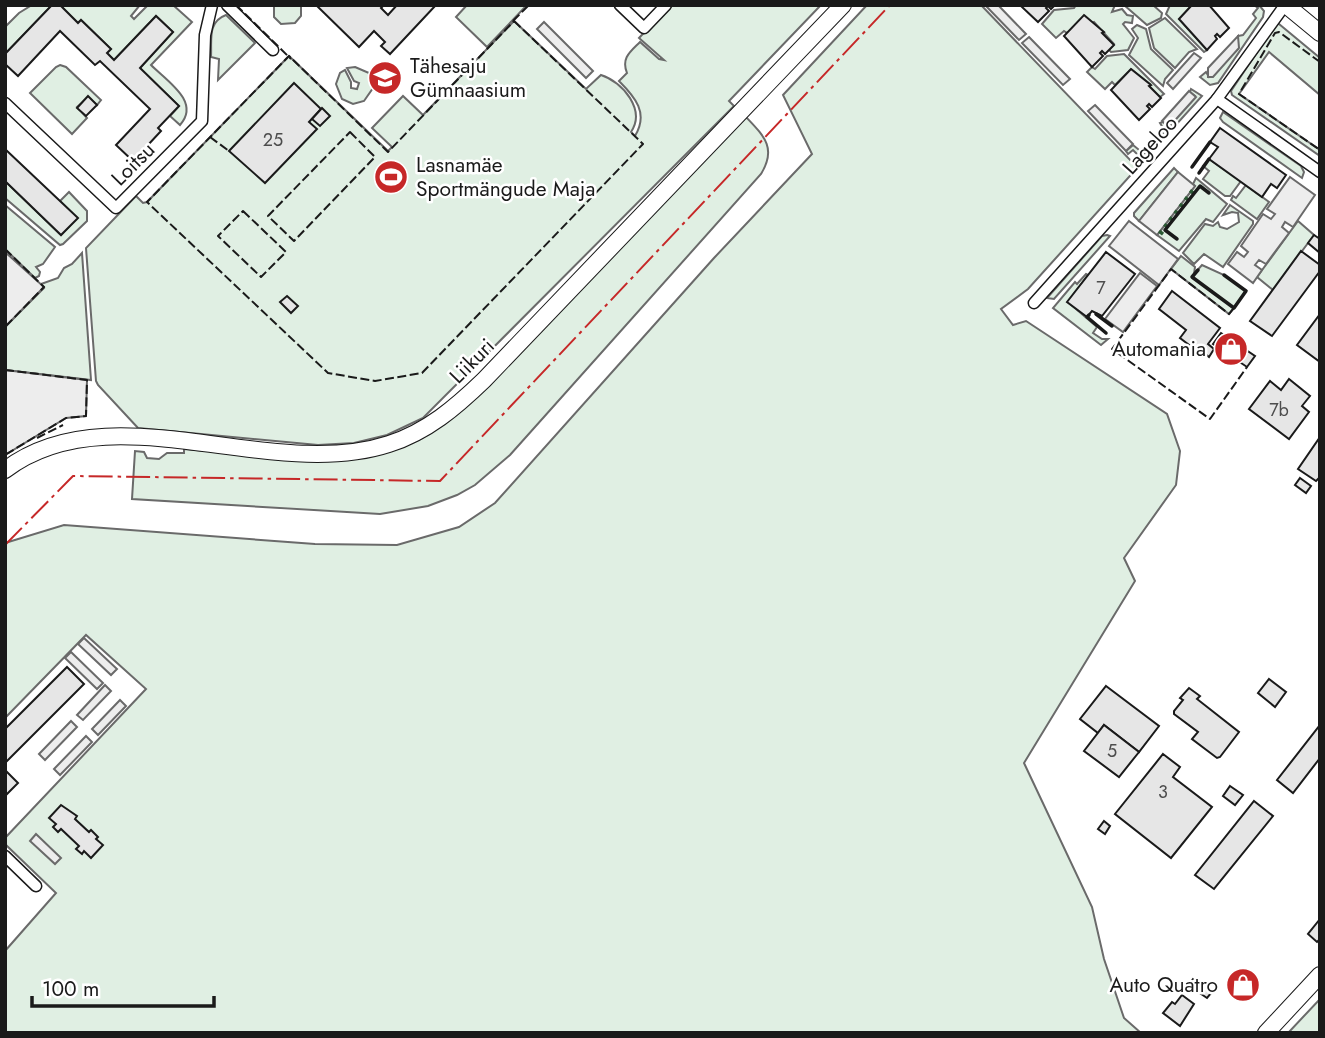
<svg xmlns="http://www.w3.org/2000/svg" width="1325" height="1038" viewBox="0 0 1325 1038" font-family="Jost,sans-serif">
<rect width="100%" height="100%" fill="#fff"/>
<g fill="#e0efe3" stroke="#6a6a6a" stroke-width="2">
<polygon points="32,5 52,5 5,54 5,27 19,13"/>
<path d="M60,5H140L131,16L134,19L148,5H173L192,22L151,65C167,81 201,102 180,125L170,116L179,106L140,68L173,32L156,16L114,60L107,53L111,49L81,20L78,23Z"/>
<polygon points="274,5 301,5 301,16 295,23 281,24 274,17"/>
<polygon points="467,5 527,5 487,47 456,17"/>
<path d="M670,5H821L729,101L734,106L423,418L387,435L354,443L318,445L138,428L98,385L96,381L86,248L136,196L143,203L147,202L289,56L388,151L392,147L372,128L403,96L423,115L514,21L586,89L601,75C623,82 646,110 631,132L635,136C649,113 635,97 619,81L627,73C621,58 630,52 640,42L659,59L664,60L639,38Z"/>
<polygon points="867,5 981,5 1131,161 1138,155 1133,150 1128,154 1126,151 1133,145 1144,154 1165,131 1160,123 1163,122 1168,127 1195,96 1190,92 1191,89 1202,96 1028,289 1001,309 1013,325 1026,321 1167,414 1180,451 1176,485 1124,558 1135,581 1024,763 1092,907 1104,959 1124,1018 1141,1033 5,1033 5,951 56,893 5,844 5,838 146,689 86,635 5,718 5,543 64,525 315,544 397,545 459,527 495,503 714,258 812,154 783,95"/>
<polygon points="1076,5 1115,5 1112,12 1122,9 1127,15 1133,16 1132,23 1125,22 1123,24 1134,38 1128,50 1111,52 1109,50 1114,44 1094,22 1067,33 1064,31 1056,38 1042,24 1054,10 1074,8"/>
<polygon points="1124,5 1153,5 1162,13 1161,18 1147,25"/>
<polygon points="1170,5 1192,5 1179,19 1207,50 1204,52 1166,14"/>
<polygon points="1254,5 1259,5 1264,11 1263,17 1218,83 1210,85 1200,77 1206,72 1209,77 1238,49 1238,36 1243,35 1256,18 1253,14 1258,8"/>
<path d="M226,15L255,43L218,80L219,59L211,57C212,40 207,22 226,15Z"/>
<polygon points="1165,18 1197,49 1189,52 1175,68 1154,48 1149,28"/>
<polygon points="1276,24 1279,24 1320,58 1320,95 1269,52 1239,94 1320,150 1320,156 1232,95 1231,91"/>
<polygon points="1137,25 1146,29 1151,49 1173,70 1165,79 1163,86 1129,55 1138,38 1132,29"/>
<polygon points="1124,54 1164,94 1160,97 1149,86 1150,84 1131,69 1115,85 1112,82 1105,89 1087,72 1092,67 1095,69 1107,56"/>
<polygon points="60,65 66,67 101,100 97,105 88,97 77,107 87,118 72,134 30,93 56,67"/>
<polygon points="355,67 369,73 373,88 364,101 353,104 342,99 336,84 340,73 345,70 351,82 351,88 357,89 359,83 354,81 347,68"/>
<polygon points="1223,112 1301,166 1304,172 1302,178 1223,122 1220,118"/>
<path d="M746,117C764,136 777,148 761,174L510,455L475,485L457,495L428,506L380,514L132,499L135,451L144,452L147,458L159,459L167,453H184V449L315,460L417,438Z"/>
<polygon points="1209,159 1241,181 1230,196 1225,196 1203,179 1209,171 1203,166"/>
<polygon points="1174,168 1178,172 1139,221 1134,216 1134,213"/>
<polygon points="1196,178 1227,204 1213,222 1206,219 1179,251 1157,235 1195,186 1193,184"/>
<polygon points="5,181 61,235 77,218 60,201 69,192 87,211 87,221 63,244 60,245 5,198"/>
<polygon points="1246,185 1269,202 1257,219 1231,200 1233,196 1236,198"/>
<polygon points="5,205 55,247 43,264 36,267 40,272 39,276 35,278 5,249"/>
<polygon points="1230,205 1253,221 1253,224 1223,267 1204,254 1194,264 1183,253 1205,224 1213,226 1218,222 1220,227 1227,229 1239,222 1238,213 1232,212 1223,215"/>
<polygon points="1298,221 1314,235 1273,290 1257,277"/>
<polygon points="1107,235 1110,236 1054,299 1047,298 1102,236"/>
<polygon points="82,253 91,380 5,370 5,327 44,288 41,284 58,278 64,268 72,264"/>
<polygon points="1181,256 1195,267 1194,274 1202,265 1224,275 1246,291 1229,314 1171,269"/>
<polygon points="1086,274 1088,275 1068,302 1097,327 1093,333 1102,339 1108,339 1101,345 1053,308 1075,282 1077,284"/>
<polygon points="1320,999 1320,1033 1288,1033"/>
</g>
<g fill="#ededed" stroke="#6a6a6a" stroke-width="2">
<polygon points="985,5 998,5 1026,34 1019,40"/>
<polygon points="544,22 593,71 586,78 537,29"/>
<polygon points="1238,36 1239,48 1213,77 1208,77 1208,68"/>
<polygon points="1029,37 1070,79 1063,85 1022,43"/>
<polygon points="1194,53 1201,58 1173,89 1167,83"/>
<polygon points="1189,91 1196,97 1169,127 1162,121"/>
<polygon points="1095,105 1133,144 1126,151 1088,111"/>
<polygon points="1178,172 1195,186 1157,235 1139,221"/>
<polygon points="1290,177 1315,195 1293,227 1285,222 1282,227 1289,233 1266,264 1259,260 1255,265 1262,270 1253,283 1228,264 1237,252 1244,257 1248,252 1241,246 1263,214 1271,219 1275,214 1267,209"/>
<polygon points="1129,221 1178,259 1159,285 1109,246"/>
<polygon points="5,252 44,287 5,327"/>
<polygon points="1140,273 1157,286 1123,332 1105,319"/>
<polygon points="5,370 87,380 86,416 66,418 5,455"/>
<polygon points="84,638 117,669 111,675 78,644"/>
<polygon points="71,652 103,683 97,689 65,658"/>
<polygon points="105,685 111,691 83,720 77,715"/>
<polygon points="120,700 126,706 98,735 92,729"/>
<polygon points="71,721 77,727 45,760 39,754"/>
<polygon points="86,736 92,742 60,775 54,769"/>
<polygon points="36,834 61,858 55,864 30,841"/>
</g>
<g fill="#e6e6e6" stroke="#1a1a1a" stroke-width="2">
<polygon points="52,5 60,5 78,23 81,20 111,49 107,53 114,60 156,16 173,32 140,68 179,106 158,128 161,131 133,161 116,145 150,109 100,61 95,65 60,31 18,76 5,64 5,54"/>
<polygon points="316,5 384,5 381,8 388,15 397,5 436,5 390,54 381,46 385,42 374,31 359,47"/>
<polygon points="1024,5 1055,5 1051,9 1048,6 1046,8 1049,11 1038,22 1022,7"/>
<polygon points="1192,5 1209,5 1229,28 1220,37 1217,34 1215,36 1217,39 1207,50 1179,19"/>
<polygon points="1084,15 1104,32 1102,33 1114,45 1105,54 1102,51 1100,53 1103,56 1092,67 1064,36"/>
<polygon points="1131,69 1151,85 1149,86 1161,98 1152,107 1149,104 1147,106 1150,109 1139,120 1111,90"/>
<polygon points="294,83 321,109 309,122 317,129 265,183 229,151"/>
<polygon points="88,96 97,105 86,116 77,108"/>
<polygon points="322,108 330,116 320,126 312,119"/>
<polygon points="1220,128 1286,175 1277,188 1271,184 1262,197 1209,159 1218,147 1210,142"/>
<polygon points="5,149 78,218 61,235 5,181"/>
<polygon points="1314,235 1320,239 1320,253 1308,243"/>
<polygon points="1301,251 1320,265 1320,271 1272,336 1250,321"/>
<polygon points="1106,252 1135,274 1102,316 1092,311 1087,317 1067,302"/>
<polygon points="1172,291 1220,328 1208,344 1214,349 1209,357 1203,352 1201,354 1180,338 1186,330 1159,309"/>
<polygon points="287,296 298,306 291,313 280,302"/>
<polygon points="1320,314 1320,362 1297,345"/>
<polygon points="1221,333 1255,356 1247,367 1213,344"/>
<polygon points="1289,379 1310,396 1302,406 1309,412 1289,439 1249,409 1270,381 1281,390"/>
<polygon points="1320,437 1320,477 1316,481 1298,469"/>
<polygon points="1300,478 1311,486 1306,493 1295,485"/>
<polygon points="67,667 84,684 5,763 5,729"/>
<polygon points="1269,679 1286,692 1275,707 1258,693"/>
<polygon points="1106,686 1159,726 1139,752 1104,725 1098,733 1080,719"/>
<polygon points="1189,688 1200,696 1197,699 1239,732 1220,757 1217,758 1192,739 1198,732 1174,714 1174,711 1183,700 1180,698"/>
<polygon points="1104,725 1139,752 1119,777 1084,751"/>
<polygon points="1320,725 1320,758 1293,793 1277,780"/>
<polygon points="1163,754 1180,767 1173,777 1212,807 1171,858 1115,814"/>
<polygon points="5,770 18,783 5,796"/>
<polygon points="1230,786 1243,795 1235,805 1223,796"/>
<polygon points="1254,801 1273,816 1214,889 1195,875"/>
<polygon points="61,805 77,816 75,819 89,832 91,830 98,837 96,839 103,845 91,858 84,851 82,854 76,849 79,846 61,829 58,832 53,827 56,824 49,818"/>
<polygon points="1104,821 1110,826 1105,834 1098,829"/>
<polygon points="1320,919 1320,939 1317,942 1308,934"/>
<polygon points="1193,979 1212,992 1207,998 1188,985"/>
<polygon points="1182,995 1194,1004 1180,1026 1163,1013 1172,1002 1175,1004"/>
</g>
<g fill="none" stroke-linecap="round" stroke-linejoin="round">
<g stroke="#1a1a1a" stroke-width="13">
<g id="street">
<polyline points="227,5 273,50"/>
<polyline points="620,5 644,28 666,5"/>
<polyline points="1217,99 1320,172"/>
<polyline points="5,103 116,208 202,121 205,35 212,5"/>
<polyline points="1034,303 1217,99 1285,5"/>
<polyline points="5,856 36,886"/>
</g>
</g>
<g stroke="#1a1a1a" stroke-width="18">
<g id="secondary">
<polyline points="1286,5 1320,33"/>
<path d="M5,470C110,390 270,483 389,444C427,432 456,407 484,380L843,5"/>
<polyline points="1266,1033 1320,975"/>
</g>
</g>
<use href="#street" stroke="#fff" stroke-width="10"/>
<use href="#secondary" stroke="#fff" stroke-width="16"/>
<polyline stroke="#2b5a34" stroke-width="5" stroke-dasharray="3.5 5" stroke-linecap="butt" points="1160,234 1195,188"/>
<g stroke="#1a1a1a" stroke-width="2" stroke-dasharray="9 3.5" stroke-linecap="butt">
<polyline points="236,5 291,59"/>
<polyline points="513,21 529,5"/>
<polygon points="514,21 643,144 422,373 375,381 328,373 147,202 289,56 388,152"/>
<polyline points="1320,62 1279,32 1275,33 1239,94 1320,150"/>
<polygon points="350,132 375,157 294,241 268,216"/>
<polyline points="210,137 229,151"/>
<polygon points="243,211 286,252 261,277 218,236"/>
<polyline points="5,249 44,287 5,327"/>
<polyline points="1234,308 1229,314 1171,269 1112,349 1210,419 1247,367"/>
<polyline points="5,370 87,380 86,416 66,418 5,455"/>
<polyline points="37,438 63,425"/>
</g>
<g stroke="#1a1a1a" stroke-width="3.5">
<polyline points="1192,167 1210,142"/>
<polyline points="1199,173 1209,159"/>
<polyline points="1177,239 1165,230 1200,186 1209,193"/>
<polyline points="1198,270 1192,277 1234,308 1246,291 1224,275"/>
<polyline points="1096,314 1112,326"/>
<polyline points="1089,315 1087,317 1106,333"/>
</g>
<polyline stroke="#c62828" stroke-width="2" stroke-dasharray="24 5 3.5 5" stroke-linecap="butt" points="5,545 73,476 440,481 890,5"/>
</g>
<defs>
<g id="school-disc" transform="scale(1.75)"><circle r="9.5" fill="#c62828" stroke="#fff"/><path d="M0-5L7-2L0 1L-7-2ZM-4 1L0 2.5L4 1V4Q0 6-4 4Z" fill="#fff"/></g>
<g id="stadium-disc" transform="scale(1.75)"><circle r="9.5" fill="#c62828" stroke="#fff"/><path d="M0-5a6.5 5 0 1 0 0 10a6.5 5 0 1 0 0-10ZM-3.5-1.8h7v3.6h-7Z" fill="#fff"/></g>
<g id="shop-disc" transform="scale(1.75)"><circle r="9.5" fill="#c62828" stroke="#fff"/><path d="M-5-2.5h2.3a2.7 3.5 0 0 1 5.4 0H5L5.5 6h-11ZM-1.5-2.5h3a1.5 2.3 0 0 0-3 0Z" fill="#fff"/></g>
</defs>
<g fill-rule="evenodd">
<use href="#school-disc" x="385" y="78"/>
<use href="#stadium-disc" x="391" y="177"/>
<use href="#shop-disc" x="1231" y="349"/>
<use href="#shop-disc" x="1243" y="985"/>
</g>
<g text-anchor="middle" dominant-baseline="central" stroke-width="5" stroke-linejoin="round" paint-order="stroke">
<g font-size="18" fill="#4d4d4d">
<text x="273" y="140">25</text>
<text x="1101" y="288">7</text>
<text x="1279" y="410">7b</text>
<text x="1112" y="751">5</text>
<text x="1163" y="792">3</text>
</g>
<g font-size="21" fill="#1a1a1a" stroke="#fff" text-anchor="start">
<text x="410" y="66">Tähesaju<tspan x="410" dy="24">Gümnaasium</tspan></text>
<text x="416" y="165">Lasnamäe<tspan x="416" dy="24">Sportmängude Maja</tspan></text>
<text x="1206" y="349" text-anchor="end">Automania</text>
<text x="1218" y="985" text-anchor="end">Auto Quatro</text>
</g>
<g font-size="21" fill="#1a1a1a" stroke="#fff">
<text transform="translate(1150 145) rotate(-48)">Lageloo</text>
<text transform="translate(133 164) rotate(-45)">Loitsu</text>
<text transform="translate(472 361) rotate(-45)">Liikuri</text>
</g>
</g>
<rect width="1325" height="1038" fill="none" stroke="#1a1a1a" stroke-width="14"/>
<path d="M32 996v10h182v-10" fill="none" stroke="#1a1a1a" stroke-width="3.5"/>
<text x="42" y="996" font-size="21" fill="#1a1a1a" stroke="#ffffff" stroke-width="5" paint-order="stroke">100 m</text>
</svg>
